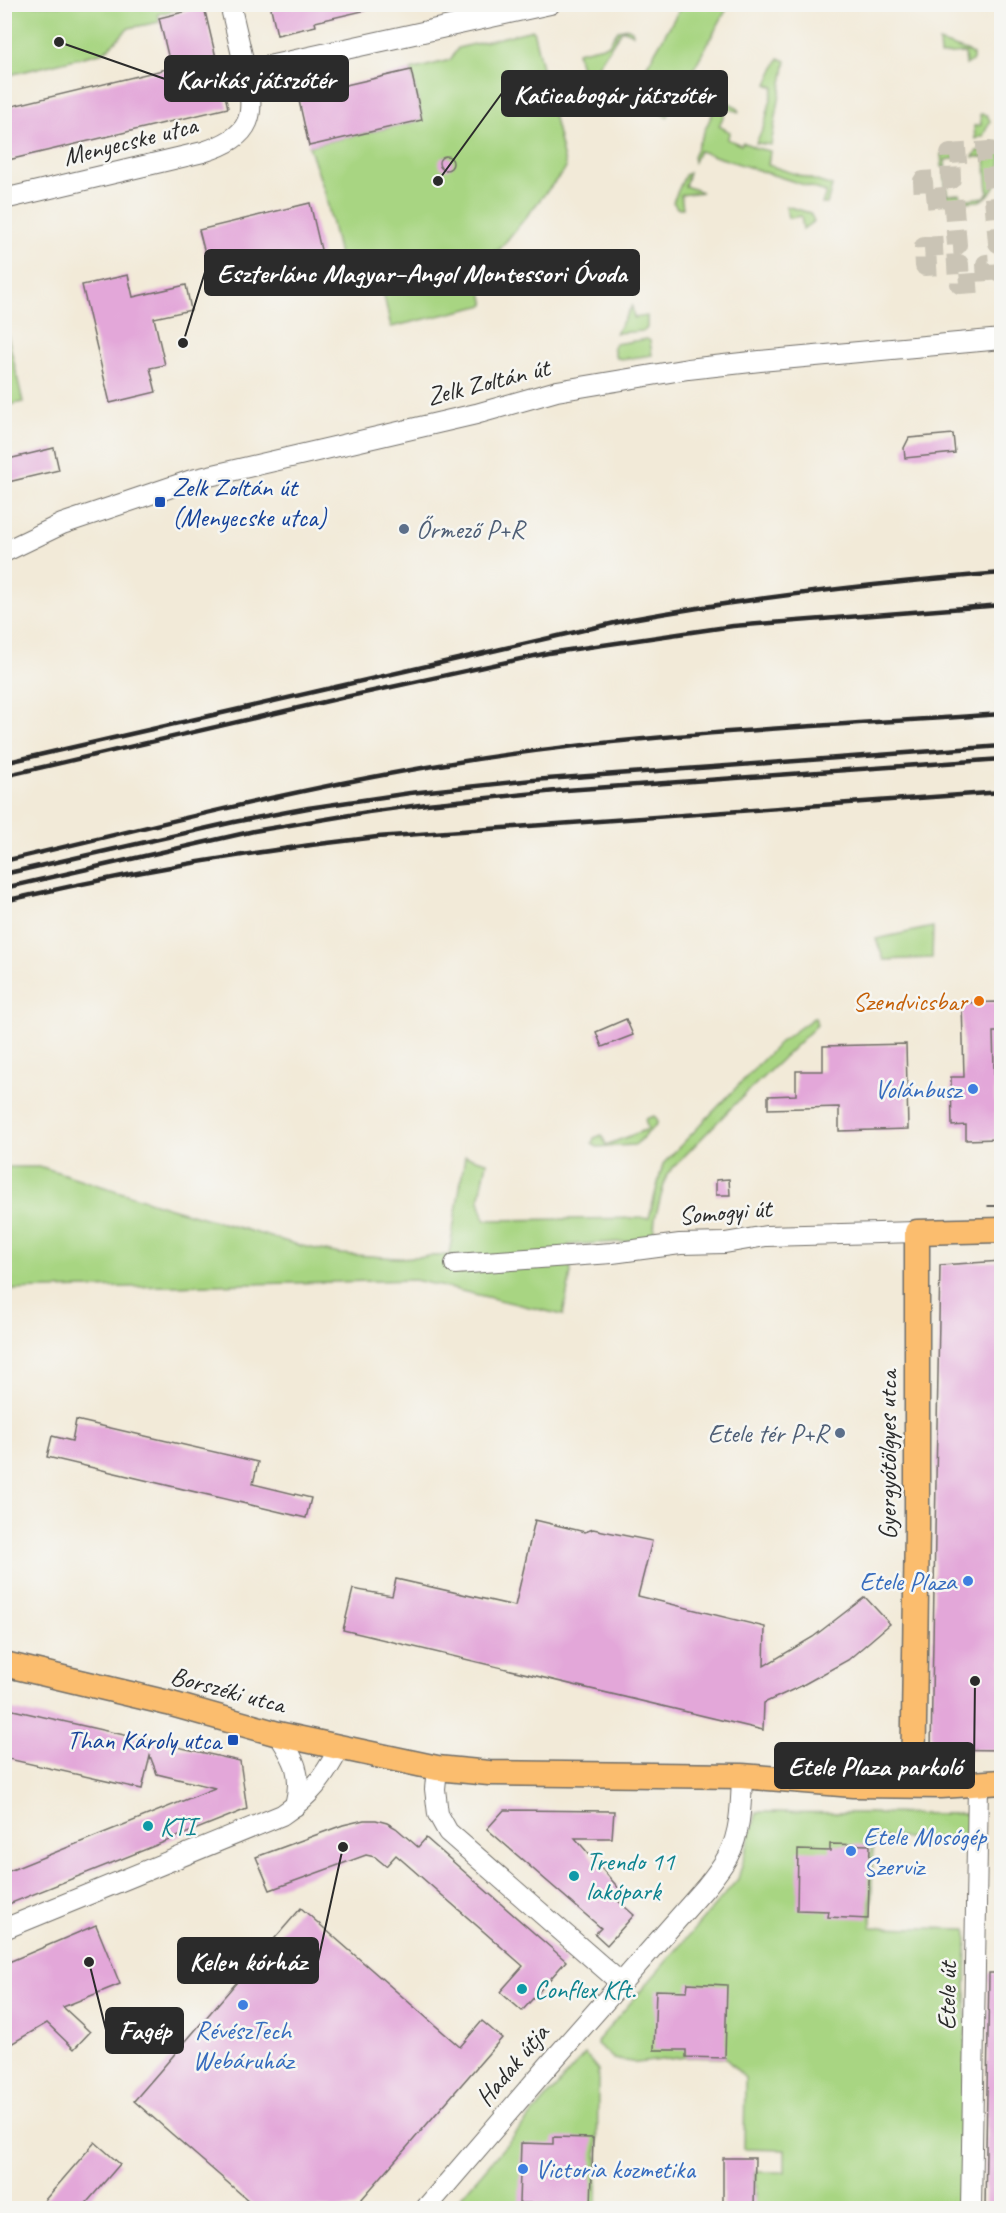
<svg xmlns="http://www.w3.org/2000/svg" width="1006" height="2213" viewBox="0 0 1006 2213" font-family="Caveat,sans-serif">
<rect width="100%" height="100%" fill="#f6f6f2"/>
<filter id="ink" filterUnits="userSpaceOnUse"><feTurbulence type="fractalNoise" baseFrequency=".0167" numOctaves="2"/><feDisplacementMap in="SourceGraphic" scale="12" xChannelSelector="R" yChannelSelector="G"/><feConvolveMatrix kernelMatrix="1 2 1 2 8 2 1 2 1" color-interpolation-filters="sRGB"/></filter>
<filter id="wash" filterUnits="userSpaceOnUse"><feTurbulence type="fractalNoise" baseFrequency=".008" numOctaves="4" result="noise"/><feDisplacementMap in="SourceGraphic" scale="24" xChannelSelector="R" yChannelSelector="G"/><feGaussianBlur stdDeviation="1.35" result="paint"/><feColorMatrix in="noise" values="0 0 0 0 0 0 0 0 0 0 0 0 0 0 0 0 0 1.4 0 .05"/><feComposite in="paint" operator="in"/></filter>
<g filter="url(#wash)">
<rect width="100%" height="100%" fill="#f2ead8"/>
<g fill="#a8d582" stroke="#6a8056" stroke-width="1.5">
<polygon points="4,5 198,5 158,14 160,22 129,28 104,52 5,76"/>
<polygon points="682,5 729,5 667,117 630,95"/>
<polygon points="628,28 632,30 633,34 625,30 621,31 577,98 578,101 586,106 580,108 575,94 584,81 577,52 608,45 618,30"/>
<polygon points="533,30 566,168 499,250 473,255 485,305 391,327 380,278 346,286 325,193 309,146 422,120 411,70 450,60 458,48"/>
<polygon points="939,42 969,52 973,55 973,60 966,65 965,53 940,55"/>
<polygon points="779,58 786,61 771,145 756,143 764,126 774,87 767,84"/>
<polygon points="727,102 737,107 739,112 727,108 719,126 730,132 727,139 741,145 743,142 756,148 770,151 768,165 832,186 827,204 822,204 826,192 699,151 694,162 693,156 715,108 720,103"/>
<polygon points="980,114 987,115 990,121 983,136 975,139 974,126 981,125"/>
<path d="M991,150L1001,153C1002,169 995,196 979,201L946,203L945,167H942L941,154L952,153L958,158L945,160L947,195L960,194L961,200L985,197L988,192L985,157H973L977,151Z"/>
<polygon points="689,173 685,186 702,192 681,195 683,208 677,208 673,202 685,175"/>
<polygon points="786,206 810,213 814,221 803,229 801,216 788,218"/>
<polygon points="632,306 634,318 647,316 647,328 644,331 616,333"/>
<polygon points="5,324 23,402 5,406 4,406"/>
<polygon points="647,339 650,341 652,355 624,359 616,358 613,347 615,344"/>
<polygon points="933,927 932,958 884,960 876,939"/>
<polygon points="815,1017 817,1025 733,1106 667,1174 655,1218 653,1240 568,1245 571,1273 563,1315 415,1280 5,1290 4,1168 10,1167 42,1167 167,1207 302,1246 340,1254 398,1258 449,1255 465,1156 487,1162 479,1201 485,1220 649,1218 663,1164 780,1042"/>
<polygon points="654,1116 657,1119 657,1124 635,1145 597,1147 592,1144 594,1138 602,1135 606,1145 648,1129 645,1119"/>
<polygon points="757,1812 968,1814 968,1840 873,1837 871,1927 967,1929 963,2208 756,2208 756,2172 785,2172 785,2150 744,2149 745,2078 725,2058 686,2057 637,2063 614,2059 597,2044 598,2040 738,1879"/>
<polygon points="585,2054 598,2070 597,2208 451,2208"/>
</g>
<g id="blocks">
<g fill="#e3a7d9">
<polygon points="270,4 366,4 367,10 315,22 316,26 277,35"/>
<polygon points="204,7 228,108 4,161 4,108 171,68 159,18"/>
<polygon points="411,70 422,120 309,146 298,96"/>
<circle cx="446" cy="163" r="7"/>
<polygon points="310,203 322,254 212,281 199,230"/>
<polygon points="128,275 133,297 186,285 191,310 154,318 165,365 150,368 156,392 110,403 82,285"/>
<polygon points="953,434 955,453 905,458 904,448 909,438"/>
<polygon points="54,448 59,470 4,483 4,460"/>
<polygon points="998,1002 999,1032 993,1032 996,1139 966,1140 966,1125 952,1126 951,1077 964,1077 962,1003"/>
<polygon points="626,1019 633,1035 602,1047 596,1032"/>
<polygon points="906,1044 908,1129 839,1131 839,1107 768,1109 768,1096 796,1095 796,1071 823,1071 823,1046"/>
<polygon points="729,1179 730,1195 716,1195 716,1180"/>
<polygon points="1002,1261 1002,1750 931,1749 940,1265"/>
<polygon points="76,1420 258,1462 253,1484 311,1498 306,1518 47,1457 52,1436 72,1441"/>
<polygon points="535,1520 585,1532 593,1529 652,1541 638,1596 765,1627 764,1666 813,1637 865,1597 890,1624 848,1660 801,1686 764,1703 763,1730 343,1630 353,1589 392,1596 396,1579 515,1606"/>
<polygon points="4,1708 240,1761 247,1809 4,1906 4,1873 215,1788 157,1774 150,1756 142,1789 4,1758"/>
<polygon points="504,1810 614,1811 612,1838 575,1838 622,1892 616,1899 634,1915 607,1945 595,1934 601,1928 487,1829"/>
<polygon points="364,1820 376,1820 387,1823 396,1828 418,1847 426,1838 566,1961 522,2011 500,1992 523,1966 396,1855 386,1866 375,1857 366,1855 270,1890 256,1857 343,1825"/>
<polygon points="830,1844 870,1845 868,1919 828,1917 829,1911 797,1910 798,1850 830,1851"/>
<polygon points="301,1908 460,2047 482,2021 502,2038 354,2208 257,2208 134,2101"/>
<polygon points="96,1925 120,1984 63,2007 90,2032 74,2049 47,2023 11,2044 4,2033 4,1964"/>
<polygon points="989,1973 1002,1973 1002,2208 985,2208"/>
<polygon points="688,1983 727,1985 725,2058 686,2057 686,2050 654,2050 656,1990 687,1991"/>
<polygon points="553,2137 593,2138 591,2208 551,2208 551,2204 519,2203 521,2143 553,2144"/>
<polygon points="95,2142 120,2164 82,2208 38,2208"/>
<polygon points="723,2158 755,2158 754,2208 723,2208"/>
</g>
</g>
</g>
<g filter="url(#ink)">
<use href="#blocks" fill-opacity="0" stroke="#716e68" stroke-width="1.5"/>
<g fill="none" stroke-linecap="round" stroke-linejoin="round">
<polyline stroke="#cac4b5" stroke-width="20" stroke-dasharray="20 10" stroke-linecap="butt" points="1002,243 998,243 990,151 950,154 951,179 923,181 924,199 953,196 957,245 924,247 925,266 959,264 960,284 987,282 986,264 1002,263"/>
<g stroke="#716e68" stroke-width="22">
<g id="minor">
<polyline points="246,71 550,4"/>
<path d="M4,199L203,152C254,136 256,116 245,68C240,47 235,26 230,4"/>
<polyline points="4,552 62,524 192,480 476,414 557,391 688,369 760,361 1002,339"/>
<polyline points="455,1264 612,1253 680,1244 725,1243 766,1236 917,1232"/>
<path d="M278,1734C295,1760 303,1774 295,1806"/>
<polyline points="437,1768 435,1789 438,1814 448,1832 621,1983"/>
<path d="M4,1929L282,1815C310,1796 323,1779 339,1749"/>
<path d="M426,2208L548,2066L706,1887C714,1877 722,1867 728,1856C741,1833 741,1802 742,1776"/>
<polyline points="971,2208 978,1785"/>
</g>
</g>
<g stroke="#716e68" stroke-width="27">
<g id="major">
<polyline points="4,1664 168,1703 278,1734 437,1768 489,1773 742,1776 853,1785 941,1786 1002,1782"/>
<polyline points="913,1785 917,1526 917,1232 1002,1230"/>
</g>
</g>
<use href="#minor" stroke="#fff" stroke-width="20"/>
<use href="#major" stroke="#fbbd6e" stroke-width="24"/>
<g stroke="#2b2b2b" stroke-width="1.5">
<polyline points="999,1173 1002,1173"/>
<polyline points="988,1206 1002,1206"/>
</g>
<g stroke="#2b2b2b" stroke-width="4.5">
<path d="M4,763L632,619C755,597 877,583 1002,573"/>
<polyline points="4,776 341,698 548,653 733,626 1002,605"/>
<path d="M4,861C151,827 297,788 446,764C629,733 816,727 1002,714"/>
<polyline points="4,874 234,822 308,808 410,793 533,780 1002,746"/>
<polyline points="4,888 254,831 368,812 427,804 566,790 1002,759"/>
<path d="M4,901C129,872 250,851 377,837L1002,792"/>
</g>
</g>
</g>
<g fill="#1a4fb4" stroke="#f6f6f2" stroke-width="2">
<rect x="154" y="496" width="12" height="12" rx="3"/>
<rect x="227" y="1734" width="12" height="12" rx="3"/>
</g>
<g fill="#5c6f8a" stroke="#f6f6f2" stroke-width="2">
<circle cx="404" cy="529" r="6"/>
<circle cx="840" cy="1433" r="6"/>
</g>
<circle fill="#e8710a" stroke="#f6f6f2" stroke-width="2" cx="979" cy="1001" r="6"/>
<g fill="#3f7fe0" stroke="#f6f6f2" stroke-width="2">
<circle cx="973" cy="1089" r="6"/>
<circle cx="968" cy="1581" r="6"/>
<circle cx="851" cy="1851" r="6"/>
<circle cx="243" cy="2005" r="6"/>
<circle cx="523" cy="2169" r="6"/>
</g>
<g fill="#0f9aa8" stroke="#f6f6f2" stroke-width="2">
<circle cx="148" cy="1826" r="6"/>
<circle cx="574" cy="1876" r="6"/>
<circle cx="522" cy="1989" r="6"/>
</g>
<g text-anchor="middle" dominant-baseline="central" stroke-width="5" stroke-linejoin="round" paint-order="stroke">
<g font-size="26" fill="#2b2b2b" stroke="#f6f6f2">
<text transform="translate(130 141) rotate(-14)">Menyecske utca</text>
<text transform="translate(488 382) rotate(-14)">Zelk Zoltán út</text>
<text transform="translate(725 1212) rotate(-5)">Somogyi út</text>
<text transform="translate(887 1455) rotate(-90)">Gyergyótölgyes utca</text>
<text transform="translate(228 1690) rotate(15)">Borszéki utca</text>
<text transform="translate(947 1996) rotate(-89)">Etele út</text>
<text transform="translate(512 2065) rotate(-50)">Hadak útja</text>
</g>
<g font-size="26" fill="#164399" stroke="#f6f6f2" text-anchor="start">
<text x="172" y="487">Zelk Zoltán út<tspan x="172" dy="30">(Menyecske utca)</tspan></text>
<text x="221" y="1740" text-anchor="end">Than Károly utca</text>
</g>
<g font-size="26" fill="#4e5e75" stroke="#f6f6f2" text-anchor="start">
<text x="416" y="529">Őrmező P+R</text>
<text x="828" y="1433" text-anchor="end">Etele tér P+R</text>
</g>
<g font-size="26" fill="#c56008" stroke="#f6f6f2" text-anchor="end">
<text x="967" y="1001">Szendvicsbar</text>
</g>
<g font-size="26" fill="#366cbe" stroke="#f6f6f2" text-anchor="end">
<text x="961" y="1089">Volánbusz</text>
<text x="956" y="1581">Etele Plaza</text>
<text x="863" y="1836" text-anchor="start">Etele Mosógép<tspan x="863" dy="30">Szerviz</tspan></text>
<text x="243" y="2030" text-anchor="middle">RévészTech<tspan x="243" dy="30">Webáruház</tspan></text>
<text x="535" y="2169" text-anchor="start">Victoria kozmetika</text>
</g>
<g font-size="26" fill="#0d838f" stroke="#f6f6f2" text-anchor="start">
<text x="160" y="1826">KTI</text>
<text x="586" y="1861">Trendo 11<tspan x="586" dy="30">lakópark</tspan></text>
<text x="534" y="1989">Conflex Kft.</text>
</g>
</g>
<path fill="none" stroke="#2b2b2b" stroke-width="2" d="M59 42L165 79M438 181L502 93M183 343L205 272M975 1681L974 1765M343 1847L318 1961M89 1962L106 2030"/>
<g fill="#2b2b2b" stroke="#f6f6f2" stroke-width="2">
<circle cx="59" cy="42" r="6"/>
<circle cx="438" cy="181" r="6"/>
<circle cx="183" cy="343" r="6"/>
<circle cx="975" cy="1681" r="6"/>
<circle cx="343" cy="1847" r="6"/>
<circle cx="89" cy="1962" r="6"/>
</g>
<g fill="#2b2b2b" stroke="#2b2b2b" stroke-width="2">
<rect x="165" y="56" width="183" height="45" rx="6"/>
<rect x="502" y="71" width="225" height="45" rx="6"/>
<rect x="205" y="250" width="434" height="45" rx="6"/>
<rect x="775" y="1743" width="199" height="45" rx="6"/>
<rect x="178" y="1938" width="140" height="45" rx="6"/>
<rect x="106" y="2008" width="77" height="45" rx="6"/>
</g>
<g font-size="27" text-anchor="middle" font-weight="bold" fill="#fff">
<text x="256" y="88">Karikás játszótér</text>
<text x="614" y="103">Katicabogár játszótér</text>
<text x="422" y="282">Eszterlánc Magyar–Angol Montessori Óvoda</text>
<text x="875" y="1775">Etele Plaza parkoló</text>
<text x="248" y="1970">Kelen kórház</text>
<text x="145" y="2039">Fagép</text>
</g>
<rect width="1006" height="2213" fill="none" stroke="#f6f6f2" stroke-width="24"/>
</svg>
